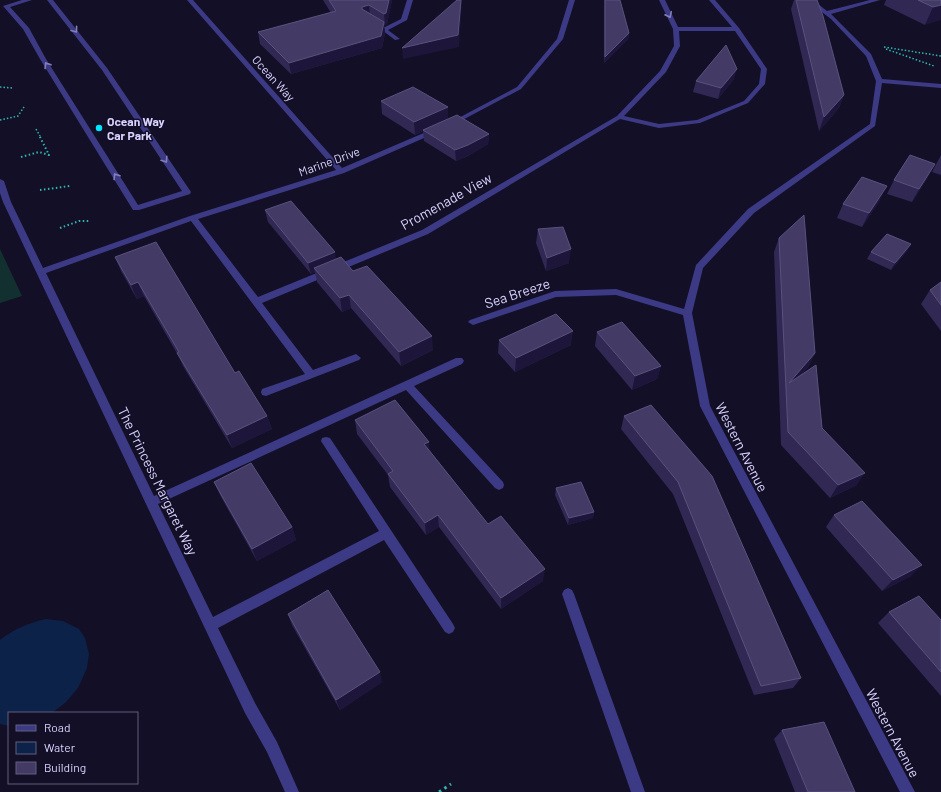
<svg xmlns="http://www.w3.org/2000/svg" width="941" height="792" viewBox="0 0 941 792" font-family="Barlow,sans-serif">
<rect width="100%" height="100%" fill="#130f26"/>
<polygon fill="#12302f" points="0,249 22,296 0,303"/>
<path fill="#0c2248" d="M46,619L63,621L79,629L85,638L89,654L87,668L78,688L66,702L52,713H9V726L0,724V640C14,629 28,623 46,619Z"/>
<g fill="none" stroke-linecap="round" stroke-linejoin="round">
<g stroke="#2fb8b0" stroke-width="1.5" stroke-dasharray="1.5 2" stroke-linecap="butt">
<polyline points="884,47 941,56"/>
<polyline points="886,49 934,66"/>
<polyline points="0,87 12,88"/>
<polyline points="0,120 18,116 24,107"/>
<polyline points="36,129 40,136"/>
</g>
<g stroke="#2fb8b0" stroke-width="2" stroke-dasharray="1.5 2.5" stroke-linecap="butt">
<polyline points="21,157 39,152 49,155 39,135"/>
<polyline points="40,190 70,186"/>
<polyline points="60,228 79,221 90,221"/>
</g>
<polyline stroke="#2fb8b0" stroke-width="3" stroke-dasharray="2.5 4" stroke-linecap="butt" points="439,792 451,784"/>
<g fill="#3d3a85" fill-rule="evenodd">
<polygon points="22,0 32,0 10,7 29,28 46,59 138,205 182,191 102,70 47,0 53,0 107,68 191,192 190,194 139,210 133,210 40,59 23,29 3,6"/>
<path d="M187,0H193L342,168L433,129H436L440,131L344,173L198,219L258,297L422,230L617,116L660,71L674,46L673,29L659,0H665L678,27H732L709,0H715L739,28L767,69L765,84L748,103L700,123L659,128L620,119L428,234L262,303L313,370L356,354L361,358L359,360L266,396L262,395L261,392L262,389L305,374L191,221L46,273L154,496L456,358H462L464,361L462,364L414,386L503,482L504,485L503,488L499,490L495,488L406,390L158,504L213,617L379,531L321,441L322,438L326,437L330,438L453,624L455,628L453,632L449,634L445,632L384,540L218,628L255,703L277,742L299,792H285L267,752L245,713L3,202L0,193V179L4,181L11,202L43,268L190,216L336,170ZM679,31H735L761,69L759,84L744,101L697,120L659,124L624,116L666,72L680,46Z"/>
<polygon points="407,0 413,0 407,20 388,30 400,39 395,40 378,27 381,25 385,27 401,19"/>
<polygon points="569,0 575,0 563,39 521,89 453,125 449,125 449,123 517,87 557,39"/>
<polygon points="806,0 813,0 827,11 870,0 880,0 831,14 871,54 882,79 941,84 941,88 882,83 875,126 754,213 703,268 692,313 710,406 915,792 900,792 700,406 683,315 616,295 556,297 473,325 468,322 470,320 555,291 616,289 684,309 696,265 748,209 870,124 876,81 866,56 831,19"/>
<polygon points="568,588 572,590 574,594 645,792 631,792 562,594 564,590"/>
</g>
</g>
<g fill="#312854">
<polygon points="323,0 392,0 387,24 385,25 384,25 385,33 382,48 291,74 260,44 258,32 331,13"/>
<polygon points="604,0 620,0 629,33 628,39 604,63"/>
<polygon points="794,0 817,0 844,95 839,108 819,131 791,9"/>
<polygon points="886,0 941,0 925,25 884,5"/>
<polygon points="734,79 718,99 693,92 696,81"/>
<polygon points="381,101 448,119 489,134 488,144 468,156 456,161 424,141 423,131 415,135 382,114"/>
<polygon points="941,155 941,175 932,172"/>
<polygon points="928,177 912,202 887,194 894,180"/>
<polygon points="880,200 862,227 837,218 843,204"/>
<polygon points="265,210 353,271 433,350 401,366 351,308 342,312 317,282 315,272 311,274 268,222"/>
<polygon points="538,229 569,263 546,271 536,243"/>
<polygon points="779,238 815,353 808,367 801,375 822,428 857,485 830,498 781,445 774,252"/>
<polygon points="907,251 891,270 867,259 871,252"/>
<polygon points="115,257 235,373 267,416 272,429 232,448 183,366 179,357 144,296 137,299 121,271"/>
<polygon points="941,282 941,331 921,304 930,290"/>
<polygon points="597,332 661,366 657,379 632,390 595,346"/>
<polygon points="499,340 571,345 515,372 498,353"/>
<polygon points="651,405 801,678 793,688 754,695 673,494 621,429 624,416"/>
<polygon points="355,420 430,451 488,524 543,581 501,609 439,527 426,535 390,487 388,475 357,434"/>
<polygon points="214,482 292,527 296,540 257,561 220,495"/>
<polygon points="556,488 594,512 593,518 568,525 555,495"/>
<polygon points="834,515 911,576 882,591 826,527"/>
<polygon points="889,612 941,620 941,696 878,623"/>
<polygon points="288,614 382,682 340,710 292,625"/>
<polygon points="782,730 855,792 795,792 774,739"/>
</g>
<g fill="#1d163a">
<polygon points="389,0 392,0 387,24 385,25 384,14"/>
<polygon points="462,0 459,47 403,59 402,48"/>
<polygon points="369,5 370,17 363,18 362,7"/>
<polygon points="941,5 941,20 925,25 933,7"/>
<polygon points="384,22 385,33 382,48 291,74 289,63"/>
<polygon points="629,33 628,39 604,63 605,57"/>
<polygon points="737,69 734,79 718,99 721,88"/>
<polygon points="844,95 839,108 819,131 824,117"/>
<polygon points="448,107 448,120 423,130 423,131 415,135 414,122"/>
<polygon points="489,134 488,144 468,156 456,161 455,150"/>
<polygon points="935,164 928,177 912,202 919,189"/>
<polygon points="887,186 880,200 862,227 869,213"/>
<polygon points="911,244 907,251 891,270 895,263"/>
<polygon points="571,249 569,263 546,271 547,258"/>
<polygon points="335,252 337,263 314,268 315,272 311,274 308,263"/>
<polygon points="138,282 144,296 137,299 131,285"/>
<polygon points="349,295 351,308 342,312 340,298"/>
<polygon points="573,331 571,345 515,372 516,358"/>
<polygon points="432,336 433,350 401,366 399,352"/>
<polygon points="815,353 808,367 786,392 789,383"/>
<polygon points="661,366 657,379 632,390 635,376"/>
<polygon points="267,416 272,429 232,448 227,435"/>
<polygon points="429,442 430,455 424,444"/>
<polygon points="865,473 857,485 830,498 838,485"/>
<polygon points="594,512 593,518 568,525 569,518"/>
<polygon points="438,515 439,527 426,535 425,523"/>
<polygon points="292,527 296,540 257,561 252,549"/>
<polygon points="922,565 911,576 882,591 893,580"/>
<polygon points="545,569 543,581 501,609 501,598"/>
<polygon points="380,672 382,682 340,710 336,700"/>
</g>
<g fill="#433a66" stroke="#5a527e">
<polygon points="329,0 389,0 386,13 384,14 369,5 362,7 362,9 384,22 381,36 289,63 258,32 336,11"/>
<polygon points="457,0 461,0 458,35 402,48"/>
<polygon points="605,0 620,0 629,33 605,57"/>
<polygon points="796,0 817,0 823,16 844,95 824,117"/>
<polygon points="918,0 941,0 941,5 933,7"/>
<polygon points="726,45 737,69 721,88 696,81"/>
<polygon points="413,87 448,107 414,122 381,101"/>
<polygon points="457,115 489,134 468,145 455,150 423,130"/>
<polygon points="910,155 935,164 919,189 894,180"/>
<polygon points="862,177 887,186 869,213 843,204"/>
<polygon points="291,201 335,252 308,263 265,210"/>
<polygon points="804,215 815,353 789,383 816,365 822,428 865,473 838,485 788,432 779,238"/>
<polygon points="563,227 571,249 547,258 538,229"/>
<polygon points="887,234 911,244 895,263 871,252"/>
<polygon points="156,242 235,373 239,371 267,416 227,435 177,353 179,352 138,282 131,285 115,257"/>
<polygon points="341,257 353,271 367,266 432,336 399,352 349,295 340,298 314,268"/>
<polygon points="941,282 941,305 930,290"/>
<polygon points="556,314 573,331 516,358 499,340"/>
<polygon points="622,322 661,366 635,376 597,332"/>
<polygon points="395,400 429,442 424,444 488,524 501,516 545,569 501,598 438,515 425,523 388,474 393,471 355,420"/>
<polygon points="651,405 712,476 801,678 761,686 678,482 624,416"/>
<polygon points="251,463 292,527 252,549 214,482"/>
<polygon points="581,482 594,512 569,518 556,488"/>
<polygon points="862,501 922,565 893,580 834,515"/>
<polygon points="328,590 380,672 336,700 288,614"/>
<polygon points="919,596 941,620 941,672 889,612"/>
<polygon points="824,722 855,792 808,792 782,730"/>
</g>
<defs><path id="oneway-chevron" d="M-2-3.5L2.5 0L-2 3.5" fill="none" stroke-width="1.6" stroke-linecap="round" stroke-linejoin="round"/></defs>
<g stroke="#837fbc">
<use href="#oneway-chevron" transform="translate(669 15) rotate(64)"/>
<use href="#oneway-chevron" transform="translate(75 30) rotate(53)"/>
<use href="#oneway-chevron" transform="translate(47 65) rotate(-122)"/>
<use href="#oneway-chevron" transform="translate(165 160) rotate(56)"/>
<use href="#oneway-chevron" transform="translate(116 176) rotate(-122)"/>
</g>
<circle fill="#00e5ff" stroke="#130f26" stroke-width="1.5" cx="99" cy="128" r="4"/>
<g text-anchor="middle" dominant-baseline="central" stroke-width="3" stroke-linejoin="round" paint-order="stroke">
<g font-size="12" fill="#d9d4ff" stroke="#130f26">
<text transform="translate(274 78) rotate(48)">Ocean Way</text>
<text transform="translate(329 161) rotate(-20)">Marine Drive</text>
</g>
<g font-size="12" font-weight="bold" fill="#d9d4ff" stroke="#130f26" text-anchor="start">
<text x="107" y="121">Ocean Way<tspan x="107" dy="14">Car Park</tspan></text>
</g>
<g font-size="14" fill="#d9d4ff" stroke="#130f26">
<text transform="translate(446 201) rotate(-29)">Promenade View</text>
<text transform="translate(517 293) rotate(-18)">Sea Breeze</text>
<text transform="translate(742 447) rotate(63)">Western Avenue</text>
<text transform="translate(158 481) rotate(64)">The Princess Margaret Way</text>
<text transform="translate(893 733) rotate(62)">Western Avenue</text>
</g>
</g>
<rect x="8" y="712" width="130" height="72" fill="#130f26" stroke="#625e7d"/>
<rect x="16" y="725" width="20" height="6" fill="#3d3a85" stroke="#625e7d"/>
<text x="44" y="732" font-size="12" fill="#d9d4ff">Road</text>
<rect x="16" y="742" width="20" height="12" fill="#0c2248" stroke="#625e7d"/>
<text x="44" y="752" font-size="12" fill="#d9d4ff">Water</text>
<rect x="16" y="762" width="20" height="12" fill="#433a66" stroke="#625e7d"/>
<text x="44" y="772" font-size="12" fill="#d9d4ff">Building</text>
</svg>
